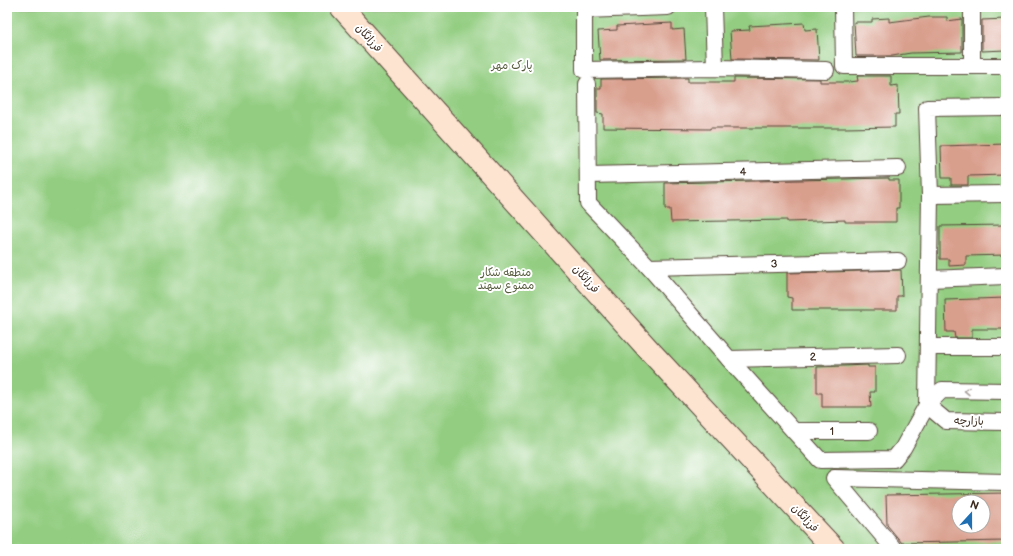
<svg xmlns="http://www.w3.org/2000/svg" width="1013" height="556" viewBox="0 0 1013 556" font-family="'Balsamiq Sans','Playpen Sans Arabic',sans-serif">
<rect width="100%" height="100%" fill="#fff"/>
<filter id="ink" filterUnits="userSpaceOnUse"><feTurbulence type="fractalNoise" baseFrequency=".025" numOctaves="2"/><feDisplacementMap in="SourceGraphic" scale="8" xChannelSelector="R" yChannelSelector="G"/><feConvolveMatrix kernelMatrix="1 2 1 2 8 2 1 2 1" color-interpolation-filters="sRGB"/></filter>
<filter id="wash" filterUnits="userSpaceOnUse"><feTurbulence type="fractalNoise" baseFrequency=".012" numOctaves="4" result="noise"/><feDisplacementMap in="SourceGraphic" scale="16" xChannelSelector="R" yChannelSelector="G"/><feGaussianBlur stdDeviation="0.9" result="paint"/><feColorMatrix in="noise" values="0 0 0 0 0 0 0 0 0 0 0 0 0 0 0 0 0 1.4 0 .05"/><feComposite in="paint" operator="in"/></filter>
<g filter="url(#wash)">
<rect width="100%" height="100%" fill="#f6e8d4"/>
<path fill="#93cd81" stroke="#677c50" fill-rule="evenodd" d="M7,7H1006V549H7ZM959,502H983V526H959Z"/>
<g id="blocks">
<g fill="#d99f8d" fill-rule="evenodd">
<polygon points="929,17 947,17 947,21 962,19 962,52 911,53 892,56 856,56 854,22 872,22 872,19 889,18 889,22"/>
<polygon points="1006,19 1006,50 982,51 982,20"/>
<polygon points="672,23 672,30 684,29 686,59 600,60 598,31 617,30 617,26"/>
<polygon points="804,23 805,30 817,29 819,60 732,59 730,31 750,30 749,26"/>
<polygon points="857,76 891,76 891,86 898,85 899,114 895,114 895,127 845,128 710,128 710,129 603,128 603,114 597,113 597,88 601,88 601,79 688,78 688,82 734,82 734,78 820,79 820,82 848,82 858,81"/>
<polygon points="1006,144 1006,175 968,176 968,185 951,185 951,178 942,178 941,146"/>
<polygon points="889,178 889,180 899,180 899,208 896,208 896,222 845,222 845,220 787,222 787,220 671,222 670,209 665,209 665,183"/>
<polygon points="1006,225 1006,255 966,256 966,265 949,266 949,259 940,259 940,226"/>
<polygon points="901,270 902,296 897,296 897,310 792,310 792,298 787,297 787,273"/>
<polygon points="1006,298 1006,329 972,329 972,338 955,338 954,332 946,332 945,300"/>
<polygon points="868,365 868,367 875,367 875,392 870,392 871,407 822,407 822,393 817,393 817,367"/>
<path d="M1006,493V541L902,543L887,525L886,495ZM959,502H983V526H959Z"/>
</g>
</g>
</g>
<g filter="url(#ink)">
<use href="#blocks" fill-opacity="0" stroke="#574639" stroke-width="1"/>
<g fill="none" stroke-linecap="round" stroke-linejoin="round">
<g stroke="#574639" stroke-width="18">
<g id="street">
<polyline points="584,7 584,70 715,68 826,70"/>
<polyline points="713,7 715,68"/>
<polyline points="843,7 844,66 1006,66"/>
<polyline points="972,7 972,65"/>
<polyline points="584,10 668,7"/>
<polyline points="587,84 588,203 649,267 729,359 820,460 894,459 903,448 927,405 930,195 927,108 1006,107"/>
<polyline points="588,175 898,168"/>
<polyline points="930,195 1006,194"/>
<polyline points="649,267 898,261"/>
<polyline points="929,279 1006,276"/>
<polyline points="929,347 1006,347"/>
<polyline points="729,359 898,355"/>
<polyline points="927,405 942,390 1006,391"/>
<polyline points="927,405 946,421 1006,422"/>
<polyline points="794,431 869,431"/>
<polyline points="894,549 834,478 1006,482"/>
</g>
</g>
<g stroke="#574639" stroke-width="24">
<polyline id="secondary" points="341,7 649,350 834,549"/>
</g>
<use href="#street" stroke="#fff" stroke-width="16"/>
<use href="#secondary" stroke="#fde4d1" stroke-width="22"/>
</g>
<defs><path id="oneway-chevron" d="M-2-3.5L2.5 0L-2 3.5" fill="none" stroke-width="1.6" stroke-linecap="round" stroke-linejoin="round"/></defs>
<use stroke="#a79f9a" href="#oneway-chevron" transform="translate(967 391) rotate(-179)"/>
</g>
<g text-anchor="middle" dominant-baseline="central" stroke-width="4" stroke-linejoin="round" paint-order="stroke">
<g font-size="11" fill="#3b2a1e" stroke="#fff">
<text transform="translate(369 38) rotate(48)">فرزانگان</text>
<text transform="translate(743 172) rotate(-1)">4</text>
<text transform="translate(774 264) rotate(-1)">3</text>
<text transform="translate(586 279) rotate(48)">فرزانگان</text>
<text transform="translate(813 357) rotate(-1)">2</text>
<text transform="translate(969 421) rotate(1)">بازارچه</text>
<text x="832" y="431">1</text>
<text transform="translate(805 518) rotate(47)">فرزانگان</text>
</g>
<g font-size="11" fill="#555b3c" stroke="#fff">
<text x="512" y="65">پارک مهر</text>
<text x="506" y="272">منطقه شکار<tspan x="506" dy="13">ممنوع سهند</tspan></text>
</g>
</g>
<rect width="1013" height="556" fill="none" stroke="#fff" stroke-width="24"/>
<g transform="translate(971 514) rotate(21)"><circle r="19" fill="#ffffff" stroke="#b1aaa5"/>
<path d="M0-3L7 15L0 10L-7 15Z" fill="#1f6fb2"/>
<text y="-6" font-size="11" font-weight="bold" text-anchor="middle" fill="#3b2a1e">N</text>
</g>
</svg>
